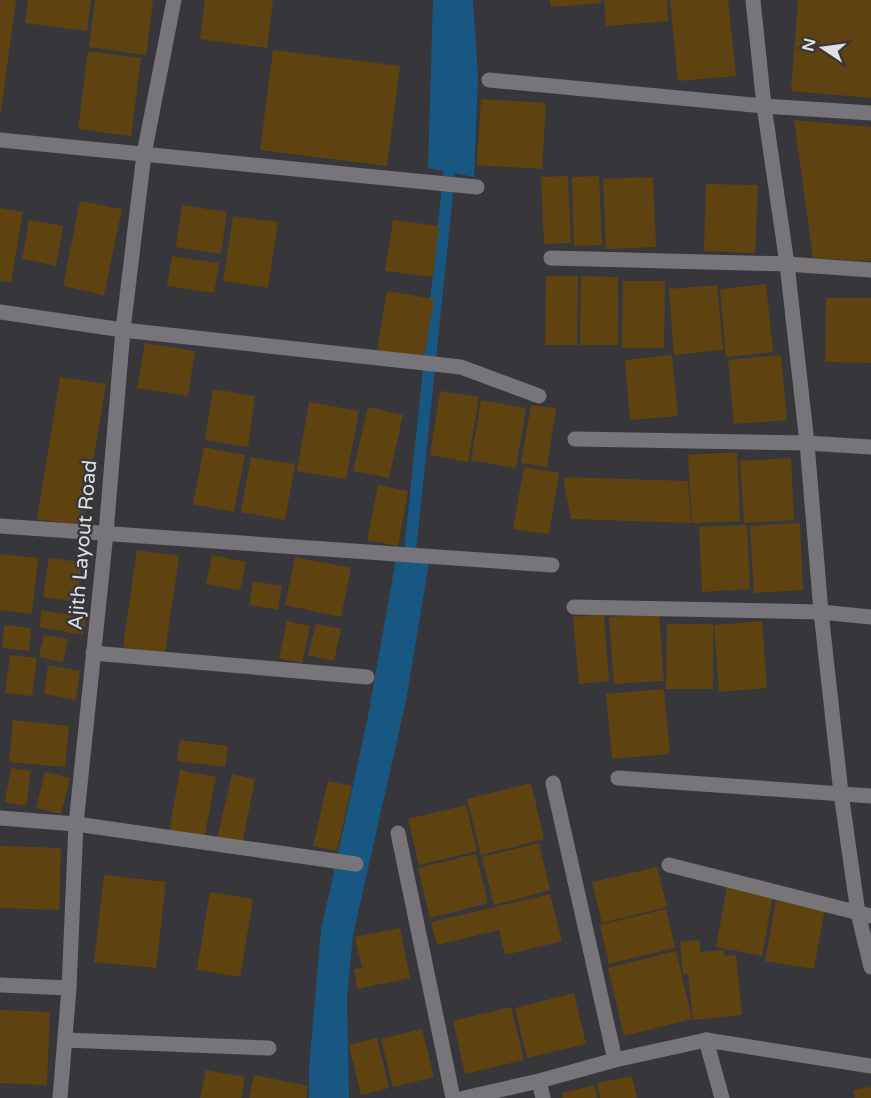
<svg xmlns="http://www.w3.org/2000/svg" width="871" height="1098" viewBox="0 0 871 1098" font-family="'Varela Round',sans-serif">
<rect width="100%" height="100%" fill="#37363a"/>
<g fill="#185781">
<polygon points="433,0 473,0 478,77 474,177 428,168"/>
<polygon points="396,558 429,563 406,701 353,935 347,998 349,1098 309,1098 309,1068 321,930 367,722"/>
</g>
<g fill="none" stroke-linecap="round" stroke-linejoin="round">
<polyline stroke="#185781" stroke-width="12" points="410,552 451,156"/>
</g>
<g fill="#5e4310">
<polygon points="0,0 16,0 1,112 0,112"/>
<polygon points="28,0 91,0 87,31 25,23"/>
<polygon points="95,0 153,0 146,55 89,47"/>
<polygon points="205,0 273,0 267,48 200,39"/>
<polygon points="550,0 601,0 601,3 551,7"/>
<polygon points="604,0 667,0 668,21 606,26"/>
<polygon points="670,0 728,0 736,76 678,81"/>
<polygon points="798,0 871,0 871,98 791,91"/>
<polygon points="273,50 400,66 387,166 260,150"/>
<polygon points="88,51 141,58 131,136 78,129"/>
<polygon points="481,99 546,103 542,169 477,165"/>
<polygon points="794,120 871,127 871,261 813,258"/>
<polygon points="568,176 571,243 544,244 541,177"/>
<polygon points="599,176 602,245 574,246 572,177"/>
<polygon points="653,177 656,247 606,249 603,179"/>
<polygon points="706,184 758,185 755,253 704,251"/>
<polygon points="80,201 122,209 104,295 63,286"/>
<polygon points="182,205 227,212 221,254 176,247"/>
<polygon points="0,208 23,212 11,283 0,281"/>
<polygon points="233,216 278,222 268,288 223,281"/>
<polygon points="29,220 63,226 56,266 22,259"/>
<polygon points="393,220 439,226 433,277 385,271"/>
<polygon points="172,256 219,263 214,293 167,286"/>
<polygon points="546,276 578,276 577,345 545,345"/>
<polygon points="581,276 618,277 618,345 580,345"/>
<polygon points="623,281 665,281 664,348 622,348"/>
<polygon points="766,284 773,352 726,357 720,289"/>
<polygon points="717,285 723,350 674,355 669,289"/>
<polygon points="387,291 434,299 424,358 377,350"/>
<polygon points="826,298 871,298 871,363 825,362"/>
<polygon points="145,343 195,351 188,396 137,388"/>
<polygon points="672,355 678,416 630,420 625,360"/>
<polygon points="781,355 787,420 734,424 728,360"/>
<polygon points="60,377 106,384 82,526 37,519"/>
<polygon points="213,389 255,396 248,447 205,440"/>
<polygon points="440,391 479,397 468,462 430,455"/>
<polygon points="481,400 526,408 516,468 471,460"/>
<polygon points="309,402 359,411 346,479 297,471"/>
<polygon points="531,405 556,408 547,467 521,463"/>
<polygon points="368,407 403,415 389,478 353,471"/>
<polygon points="204,447 245,455 234,512 193,504"/>
<polygon points="737,452 740,521 692,523 688,455"/>
<polygon points="251,457 295,464 285,520 241,512"/>
<polygon points="791,458 794,520 744,523 740,461"/>
<polygon points="524,467 559,473 549,534 513,529"/>
<polygon points="563,477 688,481 691,523 571,519"/>
<polygon points="378,485 408,491 398,546 367,540"/>
<polygon points="800,523 803,590 754,593 750,526"/>
<polygon points="747,525 750,589 702,592 699,527"/>
<polygon points="137,550 179,556 165,653 123,647"/>
<polygon points="0,554 38,558 32,614 0,610"/>
<polygon points="212,555 246,562 240,590 206,584"/>
<polygon points="295,557 351,568 341,617 285,605"/>
<polygon points="49,558 82,562 76,602 43,597"/>
<polygon points="253,581 282,586 278,610 249,605"/>
<polygon points="42,610 86,618 83,635 39,627"/>
<polygon points="604,614 609,681 579,684 573,617"/>
<polygon points="659,614 664,681 614,684 609,617"/>
<polygon points="287,621 310,626 302,663 279,658"/>
<polygon points="762,621 767,688 719,692 714,625"/>
<polygon points="316,624 341,629 334,661 308,655"/>
<polygon points="667,624 713,624 713,689 666,689"/>
<polygon points="4,625 31,628 29,651 2,648"/>
<polygon points="44,635 68,639 63,662 39,657"/>
<polygon points="10,655 37,658 32,696 5,693"/>
<polygon points="48,665 80,671 76,700 44,694"/>
<polygon points="664,689 670,754 612,759 606,694"/>
<polygon points="13,720 69,726 65,767 9,762"/>
<polygon points="180,740 228,746 225,767 177,761"/>
<polygon points="11,768 31,771 26,806 5,802"/>
<polygon points="180,770 216,777 204,839 169,832"/>
<polygon points="45,772 70,778 61,814 36,808"/>
<polygon points="232,774 255,779 242,844 217,839"/>
<polygon points="328,781 352,786 337,851 313,846"/>
<polygon points="531,783 544,839 481,855 467,799"/>
<polygon points="466,805 477,851 419,865 408,819"/>
<polygon points="539,843 550,890 494,905 482,857"/>
<polygon points="0,846 61,848 59,910 0,908"/>
<polygon points="476,854 488,903 430,918 418,868"/>
<polygon points="657,867 667,907 602,923 592,882"/>
<polygon points="104,875 166,882 156,968 94,962"/>
<polygon points="727,887 773,895 762,956 716,947"/>
<polygon points="210,892 253,899 240,977 197,970"/>
<polygon points="550,894 562,941 505,955 499,930 437,945 431,922"/>
<polygon points="776,900 825,908 814,969 765,961"/>
<polygon points="666,909 675,948 609,964 600,925"/>
<polygon points="400,928 410,978 357,989 354,969 362,968 355,937"/>
<polygon points="699,940 701,952 724,950 725,956 736,955 742,1015 693,1020 688,974 683,974 680,942"/>
<polygon points="676,951 692,1019 624,1036 608,968"/>
<polygon points="574,993 586,1044 527,1058 515,1008"/>
<polygon points="511,1007 524,1060 465,1074 453,1021"/>
<polygon points="0,1010 50,1012 47,1085 0,1083"/>
<polygon points="422,1029 434,1077 393,1087 381,1039"/>
<polygon points="377,1038 389,1088 361,1095 349,1045"/>
<polygon points="206,1070 245,1077 241,1098 200,1098"/>
<polygon points="254,1075 308,1086 306,1098 249,1098"/>
<polygon points="632,1076 637,1098 600,1098 597,1083"/>
<polygon points="595,1085 597,1098 563,1098 562,1093"/>
<polygon points="871,1087 871,1098 855,1098 853,1090"/>
</g>
<g fill="none" stroke-linecap="round" stroke-linejoin="round">
<g stroke="#77757a" stroke-width="15">
<polyline points="753,0 764,106 787,264 807,443 821,612 841,793 858,913 871,967"/>
<polyline points="489,80 764,106 871,113"/>
<polyline points="0,140 477,187"/>
<polyline points="551,258 787,264 871,270"/>
<polyline points="0,312 123,330 461,367 539,396"/>
<polyline points="575,439 807,443 871,447"/>
<polyline points="0,526 552,565"/>
<polyline points="574,607 821,612 871,617"/>
<polyline points="93,653 367,677"/>
<polyline points="618,778 871,796"/>
<polyline points="553,783 615,1060"/>
<polyline points="0,818 76,824 356,864"/>
<polyline points="398,833 453,1098"/>
<polyline points="669,865 871,916"/>
<polyline points="0,985 69,988"/>
<polyline points="65,1040 269,1048"/>
<polyline points="706,1040 722,1098"/>
<polyline points="539,1081 543,1098"/>
<polyline points="60,1098 69,988 76,824 106,533 123,330 144,154 174,0"/>
<polyline points="464,1098 539,1081 615,1060 706,1040 871,1066"/>
</g>
</g>
<g text-anchor="middle" dominant-baseline="central" stroke-width="5" stroke-linejoin="round" paint-order="stroke">
<g font-size="20" fill="#e0dfe2" stroke="#37363a">
<text transform="translate(83 545) rotate(-85)">Ajith Layout Road</text>
</g>
</g>
<g transform="translate(823 48) rotate(283)" stroke="#37363a" stroke-width="4.5" paint-order="stroke">
<path d="M0-4.5L10 22L0 15L-10 22Z" fill="#e0dfe2"/>
<text y="-9" font-size="16" font-weight="bold" text-anchor="middle" fill="#e0dfe2">N</text>
</g>
</svg>
